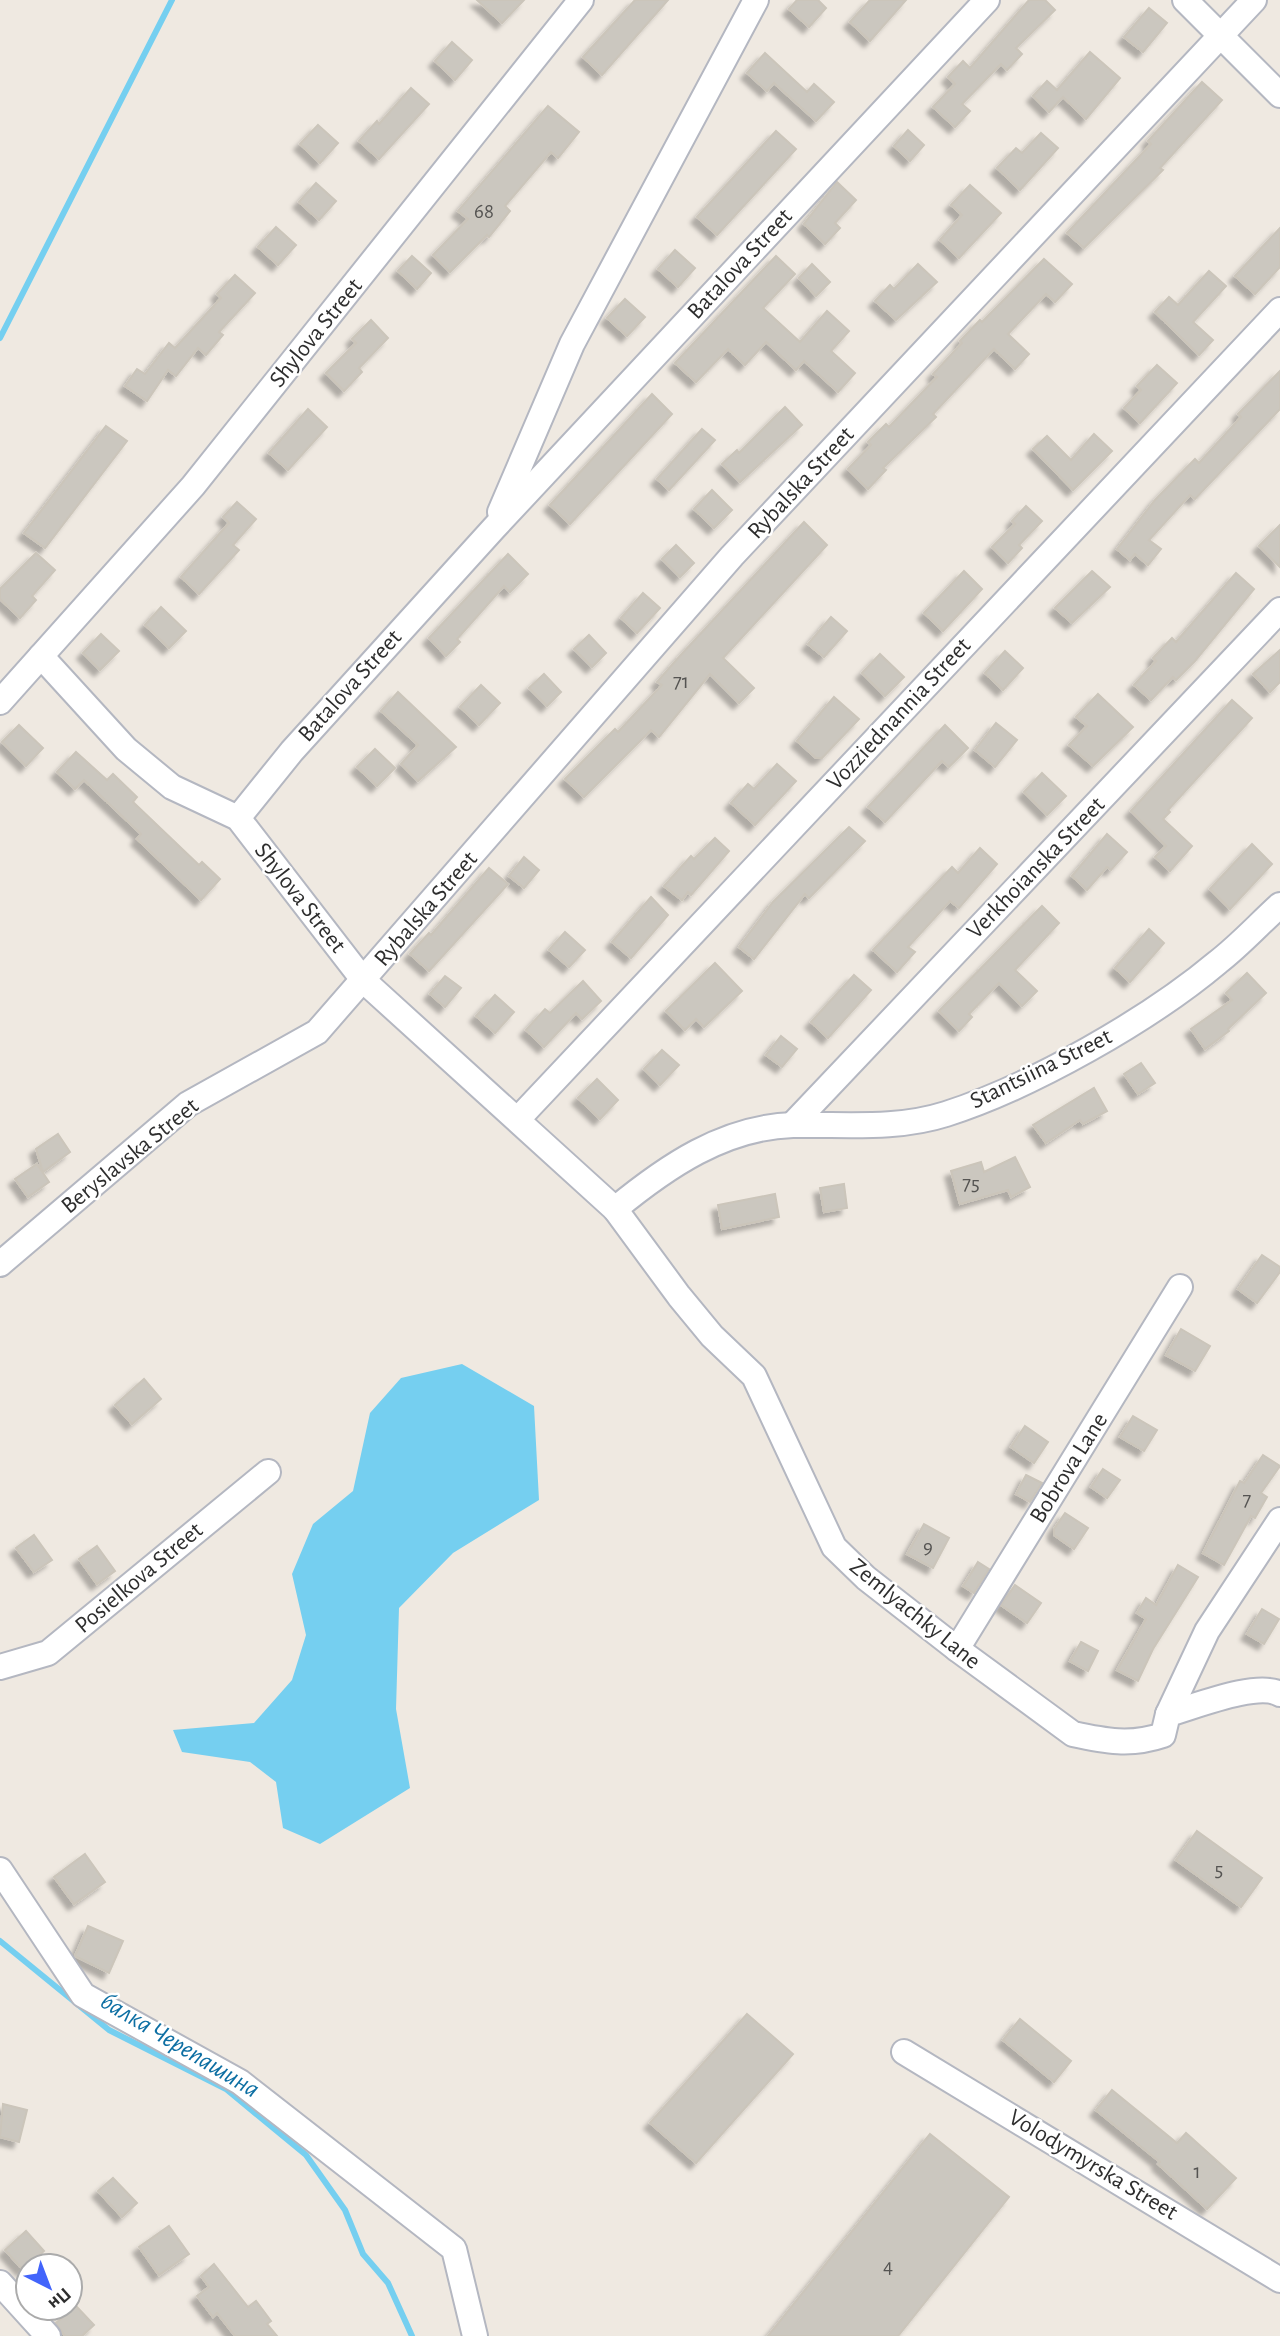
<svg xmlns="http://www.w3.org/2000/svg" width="1280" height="2336" viewBox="0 0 1280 2336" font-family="'Alegreya Sans',sans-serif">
<defs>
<filter id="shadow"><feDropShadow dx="-6" dy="6" stdDeviation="2" flood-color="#0004"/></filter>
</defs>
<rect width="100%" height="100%" fill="#efe9e1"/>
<polygon fill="#75cff0" points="462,1364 534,1406 539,1500 453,1553 399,1608 396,1709 410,1788 320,1844 283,1828 276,1782 250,1762 182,1752 173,1730 254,1723 292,1680 306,1635 292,1574 313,1524 353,1491 370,1413 401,1378"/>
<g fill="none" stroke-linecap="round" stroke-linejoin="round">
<g stroke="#75cff0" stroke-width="6">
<polyline points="0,338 172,0"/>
<polyline points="0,1941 109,2030 226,2089 306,2155 345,2210 363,2254 388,2283 412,2336"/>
</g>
</g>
<g fill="#cbc7bf" stroke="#cbc5ba" stroke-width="2" filter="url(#shadow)">
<polygon points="477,0 524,0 502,23"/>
<polygon points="635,0 668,0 602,75 583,57"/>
<polygon points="797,0 818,0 826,8 809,27 789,9"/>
<polygon points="870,0 906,0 870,41 850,22"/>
<polygon points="1029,0 1045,0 1055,10 1016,48 1022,54 1007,70 1001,64 962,104 970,111 955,127 933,107 955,84 948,77 963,61 970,68"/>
<polygon points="1149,8 1167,23 1143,52 1124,37"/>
<polygon points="452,42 472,60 455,80 435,61"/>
<polygon points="1090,52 1120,78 1086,119 1063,97 1049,112 1033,96 1047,81 1057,90"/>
<polygon points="765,53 807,92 814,84 834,102 816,121 774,83 767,91 747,73"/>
<polygon points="1202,82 1222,100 1160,168 1163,170 1084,248 1067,233 1151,144 1148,141"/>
<polygon points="411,88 429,104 379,159 359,141 377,121 379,124"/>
<polygon points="548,106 579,132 558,158 551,152 505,206 510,211 489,237 487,235 450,272 433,255 468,219 458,211"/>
<polygon points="318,125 338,143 320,163 300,144"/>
<polygon points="908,130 924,145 910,161 894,146"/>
<polygon points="776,131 796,149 717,235 697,217"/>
<polygon points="1041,133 1058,148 1020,190 997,168 1016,148 1022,153"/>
<polygon points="837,182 856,200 835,223 840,228 825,244 804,224"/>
<polygon points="316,183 336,201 319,220 299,202"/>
<polygon points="970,185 1001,213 959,258 940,240 962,215 951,205"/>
<polygon points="276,227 296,245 278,265 258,247"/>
<polygon points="1280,228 1280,267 1255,294 1235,276"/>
<polygon points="675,250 695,268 678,287 658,269"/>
<polygon points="412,256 431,273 417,289 398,271"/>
<polygon points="776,256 795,274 763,308 800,342 827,311 849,331 831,351 855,373 838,392 804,361 796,370 766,342 745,365 728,349 696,382 675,363"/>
<polygon points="1044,259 1072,284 1055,302 1046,294 1008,334 1029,354 1015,369 994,349 933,414 936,417 883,468 886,470 868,489 848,469 871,445 868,442 886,424 889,427 937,377 933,374 962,343 960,341 980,320 982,322"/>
<polygon points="812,264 830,282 816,296 799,278"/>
<polygon points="918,264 937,282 896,320 875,301 890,285 894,289"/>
<polygon points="1209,271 1226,286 1193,322 1213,340 1199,355 1155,312 1169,297 1178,305"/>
<polygon points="235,275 255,293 219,332 223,335 206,355 198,348 176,376 168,370 147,401 125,386 137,369 145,374 169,343 175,348 221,298 217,294"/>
<polygon points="625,299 645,317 627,336 607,318"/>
<polygon points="371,320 388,338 359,368 362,372 344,391 326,373 356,343 352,339"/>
<polygon points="1157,365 1177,383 1140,423 1124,408 1141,390 1137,386"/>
<polygon points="1280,371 1280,409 1195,499 1190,495 1149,540 1161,549 1148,565 1135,554 1130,560 1117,549 1155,500 1195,459 1199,463 1241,417 1238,414"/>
<polygon points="652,394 672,414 570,524 550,505"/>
<polygon points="785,407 802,425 740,482 722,464 737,450 739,453"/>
<polygon points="308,409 327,427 288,470 269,453"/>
<polygon points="106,426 127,441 45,548 24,533"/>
<polygon points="702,429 715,440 669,490 657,479"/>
<polygon points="1094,434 1112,451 1073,490 1033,449 1047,436 1071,460"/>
<polygon points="712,490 732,510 714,528 694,509"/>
<polygon points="237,502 256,519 233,545 239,550 199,594 181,577 229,523 223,517"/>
<polygon points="1026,506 1042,521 1019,545 1022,548 1008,563 992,547 1015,524 1012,521"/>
<polygon points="804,522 827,545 723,658 754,688 739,703 710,674 659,737 651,730 584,797 565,779 615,729 618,732 662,685 657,682 679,657"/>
<polygon points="1280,525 1280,567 1259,546"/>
<polygon points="676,545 694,563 680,577 662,559"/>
<polygon points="36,553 55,570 32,596 36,600 20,618 0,599 0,589"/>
<polygon points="508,554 528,574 510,592 504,586 457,639 460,642 446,656 429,638"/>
<polygon points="964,571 982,589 943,631 924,613"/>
<polygon points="1092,571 1110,587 1072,623 1055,608"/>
<polygon points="1236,573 1254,589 1195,661 1176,680 1173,677 1151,700 1134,685 1156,661 1153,658 1172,638 1176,642"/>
<polygon points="643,593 660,608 637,633 621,618"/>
<polygon points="161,607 186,631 169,648 145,625"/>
<polygon points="831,617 847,631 824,657 808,644"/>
<polygon points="101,634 119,651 100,670 83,653"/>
<polygon points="589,635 606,653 592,667 574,649"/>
<polygon points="1280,650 1280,682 1270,692 1253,674"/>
<polygon points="1005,651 1023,668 1003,690 985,673"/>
<polygon points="880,654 904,677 885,696 862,673"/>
<polygon points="544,674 561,692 547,706 529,688"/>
<polygon points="481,685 500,703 479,725 460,707"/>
<polygon points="398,692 456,747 418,781 401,764 418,745 381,711"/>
<polygon points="1098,694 1133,727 1093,766 1069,745 1087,726 1076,717"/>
<polygon points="834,697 859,719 822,758 816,758 797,741"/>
<polygon points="1232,700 1252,718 1168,810 1170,812 1163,819 1192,846 1170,871 1155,857 1166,846 1131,811"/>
<polygon points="996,723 1017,740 995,767 975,750"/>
<polygon points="19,725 43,748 26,766 2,742"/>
<polygon points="945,725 968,748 949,767 942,761 885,822 868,807"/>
<polygon points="375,749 395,768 377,786 357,767"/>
<polygon points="76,752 107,780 113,774 137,797 133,802 199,865 202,862 220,879 201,900 137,839 141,834 84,780 75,789 57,772"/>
<polygon points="777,764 796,781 755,825 731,803 748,784 754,789"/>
<polygon points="1042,773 1066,796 1047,815 1024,792"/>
<polygon points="849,827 865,841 809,898 805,894 754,959 739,947 773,902"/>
<polygon points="1107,834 1127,852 1111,870 1107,867 1087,890 1072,876"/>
<polygon points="715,838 729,851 691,895 688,892 682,900 664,886 691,856 694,859"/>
<polygon points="1252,844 1272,864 1230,909 1210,889"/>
<polygon points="980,848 997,864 959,908 950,901 908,947 915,952 897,972 873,950 952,867 958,873"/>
<polygon points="524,857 539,870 524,888 509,876"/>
<polygon points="489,868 508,884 429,971 410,954 429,933 431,935"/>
<polygon points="651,897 668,915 631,958 612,942"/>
<polygon points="1042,906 1059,923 1015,970 1037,991 1022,1006 999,983 969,1014 972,1017 959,1031 939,1011"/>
<polygon points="1149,929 1164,943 1130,982 1115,968"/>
<polygon points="565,932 585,950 569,967 549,950"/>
<polygon points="715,963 742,991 704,1027 696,1019 685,1030 666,1011"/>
<polygon points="1247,973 1266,993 1228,1029 1229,1031 1205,1049 1191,1029 1232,1000 1226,993"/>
<polygon points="854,975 871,990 828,1038 811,1022"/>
<polygon points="445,976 461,988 445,1007 430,994"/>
<polygon points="583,981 601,1001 582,1019 576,1013 544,1047 526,1030 545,1009 550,1013"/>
<polygon points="495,995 514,1012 495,1033 476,1016"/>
<polygon points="781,1036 797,1049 782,1067 766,1055"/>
<polygon points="662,1050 679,1065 660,1085 644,1069"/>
<polygon points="1141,1063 1155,1083 1138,1094 1124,1074"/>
<polygon points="597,1079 618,1100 600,1119 578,1098"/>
<polygon points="1094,1088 1107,1111 1083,1124 1080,1120 1046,1143 1033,1125"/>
<polygon points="58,1134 70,1152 43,1172 36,1149"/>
<polygon points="1015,1157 1030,1187 1011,1197 1008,1190 960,1204 951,1171 981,1162 984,1172"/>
<polygon points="37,1164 49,1182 28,1197 15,1179"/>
<polygon points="844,1184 847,1208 824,1212 820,1188"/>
<polygon points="775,1194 779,1217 722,1229 718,1205"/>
<polygon points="1262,1255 1280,1267 1280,1272 1257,1303 1238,1289"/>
<polygon points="1181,1329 1210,1346 1195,1371 1166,1355"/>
<polygon points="144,1379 161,1399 132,1424 115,1405"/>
<polygon points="1133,1416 1157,1430 1144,1451 1120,1437"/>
<polygon points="1025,1426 1048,1442 1034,1463 1011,1447"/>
<polygon points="1263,1455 1280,1466 1261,1493 1267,1497 1255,1518 1251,1516 1224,1565 1203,1553 1240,1481 1244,1483"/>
<polygon points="1103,1469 1120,1480 1107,1498 1091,1487"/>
<polygon points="1026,1475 1042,1483 1030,1502 1016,1494"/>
<polygon points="1065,1513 1088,1528 1074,1549 1054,1535 1054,1529"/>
<polygon points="924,1524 949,1538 933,1568 907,1554"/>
<polygon points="34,1535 52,1560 34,1572 16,1548"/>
<polygon points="97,1546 115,1571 97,1584 79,1559"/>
<polygon points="978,1562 989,1569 974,1593 963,1586"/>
<polygon points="1178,1565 1198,1577 1153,1649 1138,1681 1117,1670 1146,1619 1137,1613 1146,1598 1156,1605"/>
<polygon points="1015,1585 1041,1603 1027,1623 1001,1605"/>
<polygon points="1262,1609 1279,1619 1264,1644 1247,1634"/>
<polygon points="1081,1642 1098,1651 1088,1671 1070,1661"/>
<polygon points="1197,1831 1262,1878 1241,1907 1176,1860"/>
<polygon points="85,1854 105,1882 74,1904 54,1877"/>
<polygon points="88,1926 123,1941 109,1973 75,1956"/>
<polygon points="747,2014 793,2054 696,2163 650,2123"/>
<polygon points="1020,2019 1071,2061 1054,2082 1003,2040"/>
<polygon points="1112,2090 1177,2143 1186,2133 1236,2178 1207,2209 1158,2164 1160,2162 1096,2110"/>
<polygon points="3,2104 27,2110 19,2142 0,2137"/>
<polygon points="930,2134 1009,2197 898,2336 768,2336"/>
<polygon points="113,2178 137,2203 122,2217 98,2191"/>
<polygon points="169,2226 189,2254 159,2275 139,2247"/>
<polygon points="26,2231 44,2251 23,2270 5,2250"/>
<polygon points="214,2264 248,2307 256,2301 271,2321 267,2324 277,2336 235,2336 217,2313 213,2317 197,2296 209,2287 201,2276"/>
<polygon points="76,2306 94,2325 82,2336 65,2336 56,2323"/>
</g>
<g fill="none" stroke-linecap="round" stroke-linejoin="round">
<g stroke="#b4b7c1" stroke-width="28">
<g id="minor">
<polyline points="1185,0 1280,95"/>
<polyline points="500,512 572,344 756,0"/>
<path d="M41,656L126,749L172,787L238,818L364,981L615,1209L679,1296L712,1336L754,1376L834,1547L866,1578L957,1649L1073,1734C1105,1741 1131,1746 1163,1735L1168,1714C1194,1707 1257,1681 1280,1694"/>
<polyline points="0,702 193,486 581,0"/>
<polyline points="238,818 292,751 494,528 987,0"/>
<polyline points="518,1119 1280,310"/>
<polyline points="792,1125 1280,610"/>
<path d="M615,1209C666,1167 724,1127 793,1125C845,1124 896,1130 946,1114C1031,1087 1149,1020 1218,962C1240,945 1259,924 1280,905"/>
<polyline points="0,1264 188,1104 317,1032 732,556 1254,0"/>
<polyline points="957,1649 1180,1287"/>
<polyline points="0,1667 48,1653 268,1472"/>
<polyline points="1168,1714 1207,1631 1280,1520"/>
<polyline points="0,1870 83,1995 240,2082 454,2249 475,2336"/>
<polyline points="904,2052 1280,2280"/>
<polyline points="0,2283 48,2336"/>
</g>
</g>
<use href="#minor" stroke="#fff" stroke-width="24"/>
</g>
<g text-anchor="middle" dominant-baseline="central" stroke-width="5" stroke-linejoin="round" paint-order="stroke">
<g font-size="21" fill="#555452">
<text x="484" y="211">68</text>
<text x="681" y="681">71</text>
<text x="971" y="1183">75</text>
<text x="1247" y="1499">7</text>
<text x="928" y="1546">9</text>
<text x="1219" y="1869">5</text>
<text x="1197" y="2171">1</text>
<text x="888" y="2266">4</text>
</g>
<g font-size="24" fill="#2e2e2e" stroke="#fff">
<text transform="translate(740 264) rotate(-47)">Batalova Street</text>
<text transform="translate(316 333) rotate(-51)">Shylova Street</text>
<text transform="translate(801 483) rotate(-47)">Rybalska Street</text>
<text transform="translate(350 686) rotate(-48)">Batalova Street</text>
<text transform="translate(899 714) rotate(-47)">Vozziednannia Street</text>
<text transform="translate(1036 868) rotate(-46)">Verkhoianska Street</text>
<text transform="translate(300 898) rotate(52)">Shylova Street</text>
<text transform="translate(426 909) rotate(-49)">Rybalska Street</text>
<text transform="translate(1041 1069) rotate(-26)">Stantsiina Street</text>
<text transform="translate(130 1156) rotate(-39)">Beryslavska Street</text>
<text transform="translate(1069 1468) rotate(-58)">Bobrova Lane</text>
<text transform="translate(139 1578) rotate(-40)">Posielkova Street</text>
<text transform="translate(915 1614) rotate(39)">Zemlyachky Lane</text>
<text transform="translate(1093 2165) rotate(31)">Volodymyrska Street</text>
</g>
<g font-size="26" font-style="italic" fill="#0d6fa3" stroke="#fff">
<text transform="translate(180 2045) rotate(31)">балка Черепашина</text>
</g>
</g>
<g transform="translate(49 2287) rotate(138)"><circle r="33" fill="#ffffff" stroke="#ababab" stroke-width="2"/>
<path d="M0-5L12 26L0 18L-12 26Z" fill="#4264fb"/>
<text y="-10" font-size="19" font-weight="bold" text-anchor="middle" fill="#2e2e2e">Пн</text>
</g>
</svg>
